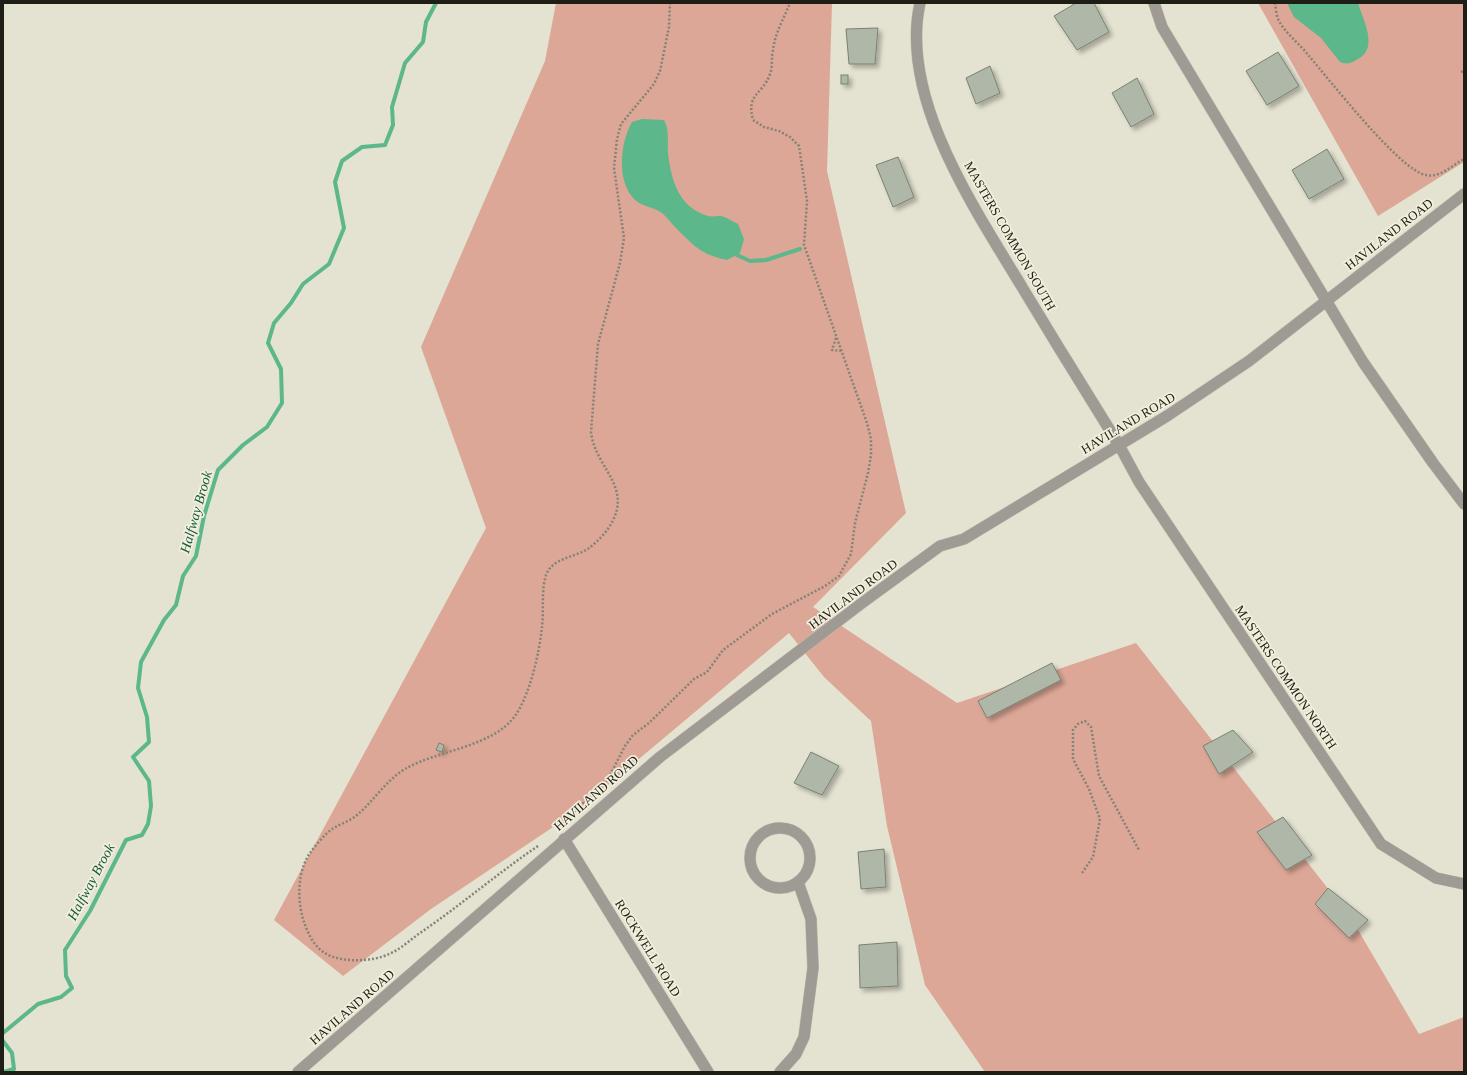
<svg xmlns="http://www.w3.org/2000/svg" width="1467" height="1075" viewBox="0 0 1467 1075" font-family="Georgia,serif">
<defs>
<filter id="shadow"><feDropShadow dx="3.5" dy="3.5" stdDeviation="2" flood-color="#0004"/></filter>
</defs>
<rect width="100%" height="100%" fill="#e4e2d0"/>
<g fill="#dca796">
<polygon points="556,3 832,3 827,171 906,513 813,607 957,703 1136,643 1351,918 1419,1034 1464,1017 1464,1072 985,1072 925,985 887,826 871,721 824,677 789,633 577,811 431,909 343,976 274,920 486,528 421,347 545,61"/>
<polygon points="1258,3 1464,3 1464,162 1378,216"/>
</g>
<g fill="#5cb78b">
<path d="M1287,3H1358C1363,20 1379,48 1358,59C1352,63 1347,65 1340,62L1321,38L1294,17Z"/>
<path d="M642,119L664,120C670,132 667,140 668,153C671,180 679,208 708,216C712,217 717,216 721,216C726,217 732,221 738,224L744,239L740,253L727,260C701,255 693,245 675,227C671,223 667,217 662,213C654,207 643,207 635,200C616,182 620,143 632,122Z"/>
</g>
<g fill="none" stroke-linecap="round" stroke-linejoin="round">
<g stroke="#5cb78b" stroke-width="4">
<polyline points="737,255 750,261 766,260 800,249"/>
<polyline points="3,1033 38,1004 61,997 72,988 66,976 65,950 90,911 126,840 142,835 148,824 151,806 149,781 133,757 149,742 147,717 138,688 141,662 164,620 176,605 183,576 196,556 204,516 218,470 243,445 267,427 282,403 281,369 268,343 274,323 291,303 303,284 329,264 344,228 335,182 342,161 362,147 385,145 393,125 392,107 405,63 423,42 426,22 436,3"/>
<polyline points="3,1041 12,1053 14,1069 3,1072"/>
</g>
</g>
<g fill="#afb8a8" stroke="#798173" filter="url(#shadow)">
<polygon points="1076,3 1094,3 1109,32 1077,50 1054,16"/>
<polygon points="878,28 875,64 849,64 846,29"/>
<polygon points="1278,52 1299,86 1267,105 1246,71"/>
<polygon points="990,66 1000,93 976,104 966,78"/>
<rect x="841" y="75" width="7" height="9"/>
<polygon points="1137,78 1154,114 1131,127 1112,93"/>
<polygon points="1327,149 1344,179 1309,199 1292,170"/>
<polygon points="898,157 914,197 893,207 876,165"/>
<polygon points="1052,663 1061,680 987,718 978,701"/>
<polygon points="1233,730 1253,752 1219,774 1203,746"/>
<polygon points="439,743 444,745 442,752 436,750"/>
<polygon points="811,752 839,766 822,795 794,783"/>
<polygon points="1283,817 1312,855 1286,870 1257,832"/>
<polygon points="884,849 886,887 861,889 858,852"/>
<polygon points="1328,888 1368,920 1349,938 1315,904"/>
<polygon points="897,942 898,986 860,988 859,945"/>
</g>
<g fill="none" stroke-linecap="round" stroke-linejoin="round">
<g stroke="#c0bfaf" stroke-width="12">
<g id="minor">
<path d="M920,3C899,98 975,209 1022,287C1054,340 1086,392 1119,445L1139,482L1381,844L1436,878L1464,884"/>
<polyline points="1154,3 1162,27 1363,362 1433,463 1464,504"/>
<circle cx="780" cy="858" r="30"/>
<polyline points="564,839 708,1072"/>
<polyline points="780,1072 796,1054 804,1037 813,968 811,919 798,882"/>
</g>
</g>
<g stroke="#c0bfaf" stroke-width="12">
<polyline id="tertiary" points="298,1072 660,757 862,603 940,546 964,539 1167,416 1249,361 1464,194"/>
</g>
<g stroke="#848376" stroke-width="2.5" stroke-dasharray="2 2" stroke-linecap="butt">
<path d="M1275,3C1276,8 1276,16 1279,21C1286,34 1300,44 1309,56C1329,79 1400,171 1426,175C1441,178 1452,165 1464,159"/>
<polyline points="1461,72 1464,71"/>
<polyline points="836,338 832,350 841,351"/>
<path d="M557,829L608,779L625,746L633,735L649,723L694,679L707,672L723,650L772,614L825,586L839,576L851,554L855,523L868,473L871,455V439L867,423L804,245L807,201L799,146L790,137L779,131L764,127L753,120C746,93 762,96 770,74C773,67 771,57 773,50C775,33 784,18 790,3"/>
<path d="M538,846C498,873 461,905 420,933C410,940 401,949 389,954C373,962 340,963 325,953C314,947 308,933 304,922C297,901 297,872 310,853C316,845 324,835 332,829C340,824 350,821 357,815C374,801 385,781 405,769C437,750 496,747 517,713C531,690 539,654 542,627C544,610 541,591 546,575C553,557 575,558 589,548C597,542 606,533 611,524C633,486 595,468 591,432L598,344L620,263L624,238L614,168L617,139L621,124L654,84L660,71L669,27L670,3"/>
<polyline points="1082,873 1093,857 1100,819 1089,789 1073,759 1073,730 1078,724 1085,721 1091,727 1099,776 1139,850"/>
</g>
<use href="#minor" stroke="#a09a95" stroke-width="11"/>
<use href="#tertiary" stroke="#a09a95" stroke-width="11"/>
</g>
<g text-anchor="middle" dominant-baseline="central" stroke-width="3.5" stroke-linejoin="round" paint-order="stroke">
<g font-size="13" fill="#1e1d16" stroke="#f2efdd">
<text transform="translate(1389 234) rotate(-38)">HAVILAND ROAD</text>
<text transform="translate(1010 236) rotate(60)">MASTERS COMMON SOUTH</text>
<text transform="translate(1128 423) rotate(-31)">HAVILAND ROAD</text>
<text transform="translate(853 594) rotate(-37)">HAVILAND ROAD</text>
<text transform="translate(1286 677) rotate(56)">MASTERS COMMON NORTH</text>
<text transform="translate(596 793) rotate(-41)">HAVILAND ROAD</text>
<text transform="translate(648 948) rotate(58)">ROCKWELL ROAD</text>
<text transform="translate(352 1007) rotate(-41)">HAVILAND ROAD</text>
</g>
<g font-size="14" font-style="italic" fill="#12593c" stroke="#f2efdd">
<text transform="translate(196 512) rotate(-74)">Halfway Brook</text>
<text transform="translate(91 882) rotate(-62)">Halfway Brook</text>
</g>
</g>
<rect width="1467" height="1075" fill="none" stroke="#1e1d16" stroke-width="8"/>
</svg>
